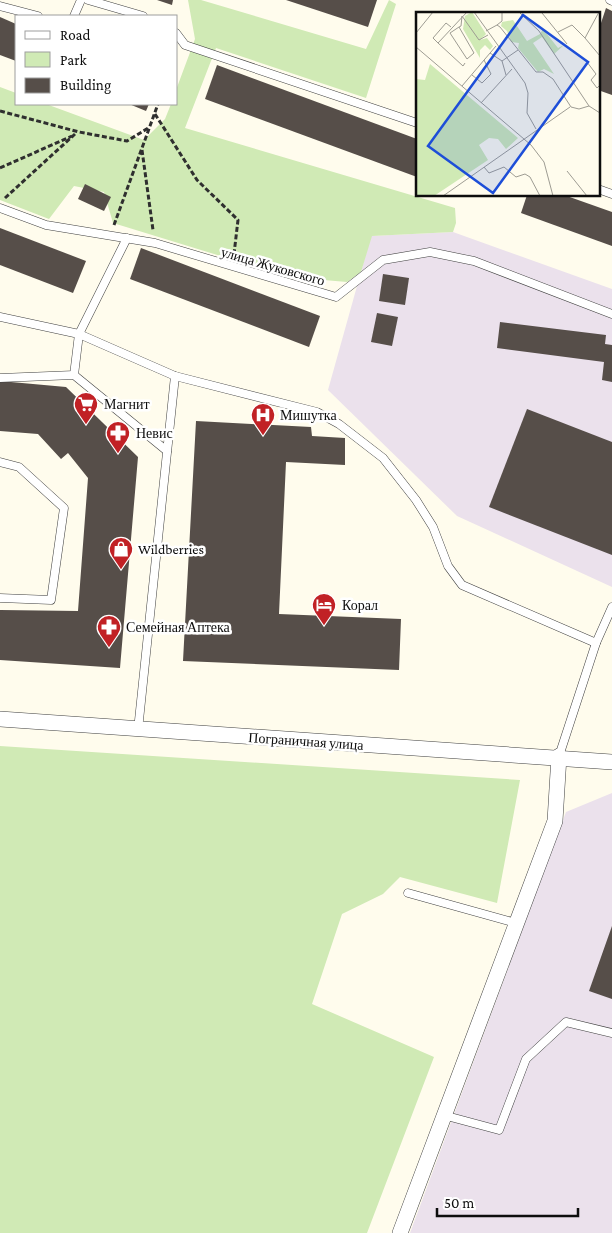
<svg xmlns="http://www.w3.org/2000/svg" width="612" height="1233" viewBox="0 0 612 1233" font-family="'Crimson Pro',serif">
<rect width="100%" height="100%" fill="#fffced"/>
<g fill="#ebe1ec">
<polygon points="453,232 612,289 612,587 457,516 328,390 371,236"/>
<polygon points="612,793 612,1233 410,1233 566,812"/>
</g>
<g fill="#d0eab5">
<polygon points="188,0 201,0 366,49 389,0 396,4 366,98 216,48 185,128 455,208 456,223 453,232 372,236 361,272 347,282 289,277 113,223 104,192 74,186 49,219 0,200 0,87 16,93 16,104 46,104 144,140 165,119 171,104 176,104 176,90 195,39"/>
<polygon points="0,746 520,780 497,903 400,877 383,894 342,914 312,1004 434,1057 367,1233 0,1233"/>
</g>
<g fill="#564e49">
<polygon points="157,0 173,0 172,5"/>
<polygon points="286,0 377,0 368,27"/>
<polygon points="606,8 612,11 612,95 598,90 598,22 601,23"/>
<polygon points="0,17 16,24 16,61 0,55"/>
<polygon points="217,65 417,139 417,177 205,99"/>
<polygon points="129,104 149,104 146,111"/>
<polygon points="85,184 111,197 104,211 78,199"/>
<polygon points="527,195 564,195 612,212 612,246 521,213"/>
<polygon points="0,228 86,261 73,293 0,265"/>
<polygon points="141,248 320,316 309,347 130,279"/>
<polygon points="383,274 409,278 405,305 379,301"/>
<polygon points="377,313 398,317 392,346 371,342"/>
<polygon points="500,322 606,335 605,344 612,345 612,382 602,380 604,362 497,348"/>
<polygon points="0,381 66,387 138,457 120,668 0,660 0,610 78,611 88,478 68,453 61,459 38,434 0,431"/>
<polygon points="527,409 612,442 612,555 489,507"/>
<polygon points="196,421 311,427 312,436 345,438 345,465 286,462 279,614 401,619 399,670 183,661"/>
<polygon points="612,926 612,999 589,991"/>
</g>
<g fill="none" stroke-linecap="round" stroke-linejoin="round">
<g stroke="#404040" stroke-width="9">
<g id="lane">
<polyline points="88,0 143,16"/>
<polyline points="610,0 612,1"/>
<polyline points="0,6 38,16"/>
<polyline points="74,16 81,0"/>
<polyline points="176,33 185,45 417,123"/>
<polyline points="598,189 612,194"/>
<polyline points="0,208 46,225 155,243 336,297 383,260 430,252 474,261 612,314"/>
<polyline points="0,317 79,334 175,376 317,412 339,424 383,458 416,500 433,527 448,566 462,585 596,643"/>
<polyline points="74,375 79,334 127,238"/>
<polyline points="0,378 74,375 167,451"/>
<polyline points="0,462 19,467 64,508 51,600 0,598"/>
<polyline points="138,730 175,376"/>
<polyline points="559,756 596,643 612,607"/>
<polyline points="408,893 516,923"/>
<polyline points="443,1115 499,1130 526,1059 566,1022 612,1033"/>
</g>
</g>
<g stroke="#404040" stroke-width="16">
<g id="street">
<polyline points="0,719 612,762"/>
<polyline points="400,1233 555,821 559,756"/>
</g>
</g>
<g stroke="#2f2f2f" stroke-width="3" stroke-dasharray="5 2.5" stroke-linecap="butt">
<polyline points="0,111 79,132 127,141 150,127"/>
<polyline points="155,114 197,180 238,220 234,254"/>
<polyline points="142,150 153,230"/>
<polyline points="0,168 72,136"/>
<polyline points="5,198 75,134"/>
<polyline points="114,225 158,104"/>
</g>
<use href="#lane" stroke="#fff" stroke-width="8"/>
<use href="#street" stroke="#fff" stroke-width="15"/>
</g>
<defs>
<g id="supermarket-pin" transform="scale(1.25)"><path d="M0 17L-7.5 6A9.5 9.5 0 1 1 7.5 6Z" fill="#c12125" stroke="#fff"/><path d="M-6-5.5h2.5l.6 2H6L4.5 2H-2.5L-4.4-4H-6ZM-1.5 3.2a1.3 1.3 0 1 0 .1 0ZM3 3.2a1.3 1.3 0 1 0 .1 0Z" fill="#fff"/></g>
<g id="hospital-pin" transform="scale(1.25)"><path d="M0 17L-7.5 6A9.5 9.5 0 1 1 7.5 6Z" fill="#c12125" stroke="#fff"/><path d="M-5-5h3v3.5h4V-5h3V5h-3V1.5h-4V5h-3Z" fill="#fff"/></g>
<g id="pharmacy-pin" transform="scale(1.25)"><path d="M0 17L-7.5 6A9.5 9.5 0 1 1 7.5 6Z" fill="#c12125" stroke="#fff"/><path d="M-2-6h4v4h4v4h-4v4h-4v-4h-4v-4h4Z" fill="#fff"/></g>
<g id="shop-pin" transform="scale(1.25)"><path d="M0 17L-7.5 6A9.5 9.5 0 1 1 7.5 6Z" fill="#c12125" stroke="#fff"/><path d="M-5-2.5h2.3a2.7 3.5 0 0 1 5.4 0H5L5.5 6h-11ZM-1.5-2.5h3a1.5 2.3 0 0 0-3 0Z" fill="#fff"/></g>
<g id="hotel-pin" transform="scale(1.25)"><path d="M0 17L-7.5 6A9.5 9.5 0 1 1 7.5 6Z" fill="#c12125" stroke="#fff"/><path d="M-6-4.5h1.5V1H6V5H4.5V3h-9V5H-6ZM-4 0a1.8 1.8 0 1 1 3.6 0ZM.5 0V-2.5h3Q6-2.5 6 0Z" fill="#fff"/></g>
</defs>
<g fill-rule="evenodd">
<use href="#supermarket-pin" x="86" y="404"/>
<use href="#hospital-pin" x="263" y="415"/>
<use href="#pharmacy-pin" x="118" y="433"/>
<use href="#shop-pin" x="121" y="549"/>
<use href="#hotel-pin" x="324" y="605"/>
<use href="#pharmacy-pin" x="109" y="627"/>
</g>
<g text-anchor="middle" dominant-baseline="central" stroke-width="5" stroke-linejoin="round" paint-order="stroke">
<g font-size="14" fill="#0d0d0d" stroke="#fff">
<text transform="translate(273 266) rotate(16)">улица Жуковского</text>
<text transform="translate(306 741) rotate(4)">Пограничная улица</text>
</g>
<g font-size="14" fill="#0d0d0d" stroke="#fff" text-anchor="start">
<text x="104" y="404">Магнит</text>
<text x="280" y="415">Мишутка</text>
<text x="136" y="433">Невис</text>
<text x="138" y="549">Wildberries</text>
<text x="342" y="605">Корал</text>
<text x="126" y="627">Семейная Аптека</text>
</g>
</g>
<g transform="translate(416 12)">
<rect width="184" height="184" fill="#fffced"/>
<path d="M56,0L70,22L64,28L71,26L77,34L74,38L69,33L64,38V46L47,17L49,4ZM97,8L111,29L124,22L127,17L142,36L148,33L138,42L126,25L117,31L138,62L128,57L122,60L102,36L103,31L95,30L91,19L85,14L86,10ZM14,52L102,126L90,137L82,127L73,126L63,133L72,148L18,184H0V67L9,68Z" fill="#d0eab5"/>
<path fill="none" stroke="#9e9c93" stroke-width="1" d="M58,0L109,71L112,81L111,101L120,117M103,0L123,19L173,94M183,0L169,26L184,44M126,1L151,32M81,13L86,9V0M43,15L58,41L51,47L34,21L43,15L45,14L46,4L63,28L72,23M70,19L81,13L84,15L120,60H127L137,67L155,95L163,97L173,94L184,101M142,20L156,13L169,26M0,21L17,0M22,31L17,26L30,11L35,15M0,35L115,133L128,150L137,184M74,41L86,49L90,63M86,49L102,38M171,50L180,62L175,68L181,76L184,73M49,51L47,54L22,31L51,0M56,63L66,71L75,62L68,48M46,74L80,34M65,91L96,57M68,155L73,161L88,155L100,165L109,162L114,165L124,184M151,159L171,184M27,184L154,95"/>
<path fill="#1d4ed8" fill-opacity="0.15" stroke="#1d4ed8" stroke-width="2.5" d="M107,3L172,50L77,181L12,134Z"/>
<rect width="184" height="184" fill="none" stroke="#0d0d0d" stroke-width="2.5"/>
</g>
<rect x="15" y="15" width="162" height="90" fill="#ffffff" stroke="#9e9e9e"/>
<rect x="25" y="31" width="25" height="8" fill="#ffffff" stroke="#9e9e9e"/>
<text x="60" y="40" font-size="15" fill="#0d0d0d">Road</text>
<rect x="25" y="52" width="25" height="15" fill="#d0eab5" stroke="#9e9e9e"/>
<text x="60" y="65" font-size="15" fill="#0d0d0d">Park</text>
<rect x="25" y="78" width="25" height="15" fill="#564e49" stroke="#9e9e9e"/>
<text x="60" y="90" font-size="15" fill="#0d0d0d">Building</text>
<path d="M437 1208v8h141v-8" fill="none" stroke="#0d0d0d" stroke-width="2.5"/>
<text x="444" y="1208" font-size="15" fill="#0d0d0d" stroke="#ffffff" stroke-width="4" paint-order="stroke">50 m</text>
</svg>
